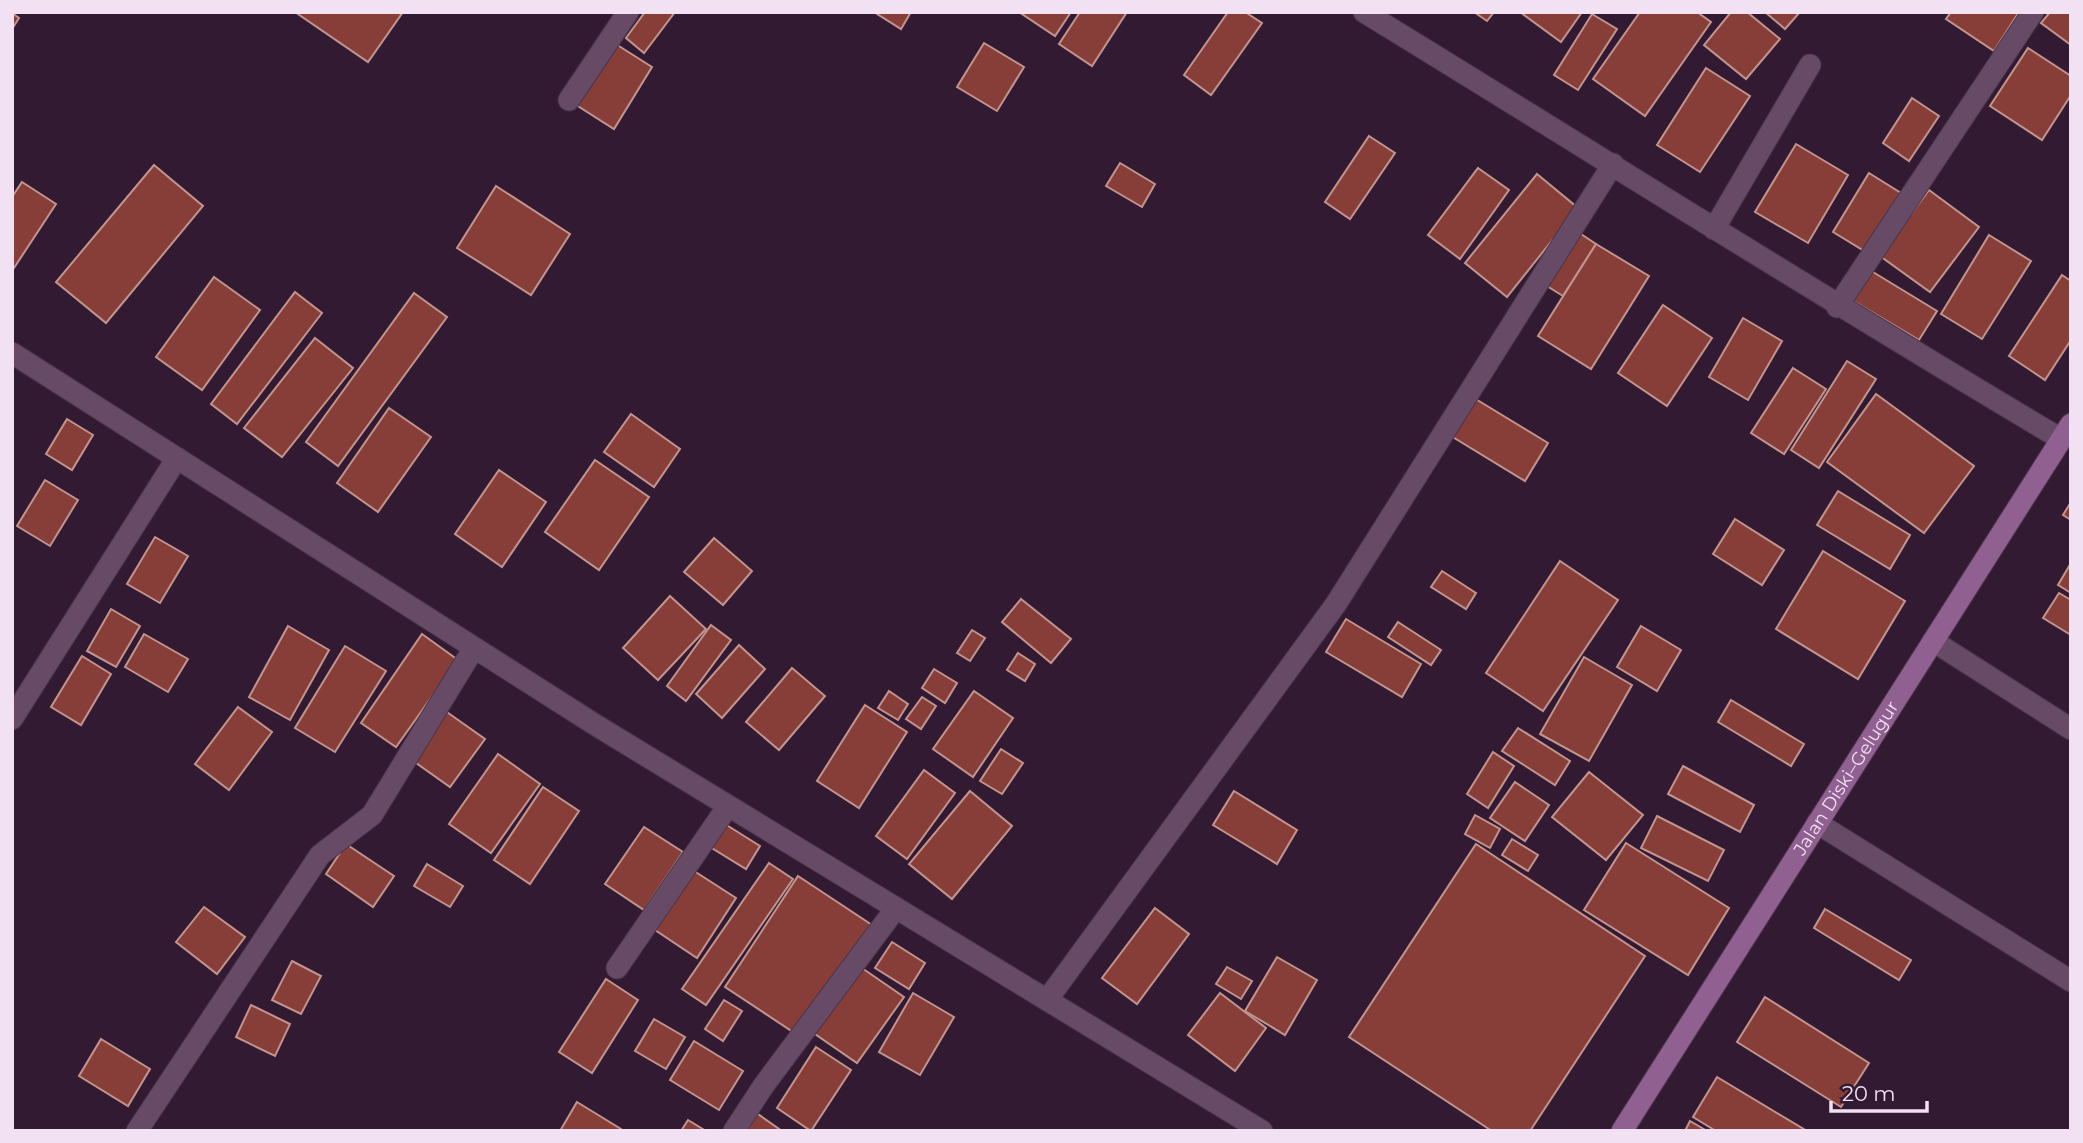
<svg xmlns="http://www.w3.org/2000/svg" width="2083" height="1143" viewBox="0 0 2083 1143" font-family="Montserrat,sans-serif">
<rect width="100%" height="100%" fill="#331a33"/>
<g fill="#873e38" stroke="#c2948e" stroke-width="2">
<polygon points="295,12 403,12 368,62"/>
<polygon points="645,12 675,12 644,53 626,38"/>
<polygon points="874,12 911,12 901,29"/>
<polygon points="1019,12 1071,12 1055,36"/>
<polygon points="1080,12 1127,12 1092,66 1059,44"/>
<polygon points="1228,12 1245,12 1262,23 1211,95 1184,75"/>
<polygon points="1474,12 1494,12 1487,21"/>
<polygon points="1520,12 1582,12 1561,42"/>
<polygon points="1640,12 1697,12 1711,22 1645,116 1593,79"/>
<polygon points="1731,12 1747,12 1780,39 1746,79 1704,45"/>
<polygon points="1765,12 1800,12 1785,29"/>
<polygon points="1951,12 2019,12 1994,51 1946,19"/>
<polygon points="2050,12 2071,12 2071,45 2041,23"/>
<polygon points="12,13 19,18 12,29"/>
<polygon points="1592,14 1617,29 1578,90 1554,75"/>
<polygon points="611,41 652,67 614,129 573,103"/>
<polygon points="984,43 1024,67 997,111 957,87"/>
<polygon points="2028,48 2071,76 2071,95 2042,140 1990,106"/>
<polygon points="1706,68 1750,96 1700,172 1657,145"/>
<polygon points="1912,98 1939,116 1909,161 1883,143"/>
<polygon points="1369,136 1395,153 1350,219 1325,202"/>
<polygon points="1796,144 1848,175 1808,243 1755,212"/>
<polygon points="1120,163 1155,184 1142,207 1106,186"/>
<polygon points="154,165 203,206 106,323 56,282"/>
<polygon points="1478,168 1509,190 1460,259 1428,235"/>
<polygon points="1869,173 1901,193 1866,252 1833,232"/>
<polygon points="1537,174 1578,208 1507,297 1465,263"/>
<polygon points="22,182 56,204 12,271 12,197"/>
<polygon points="496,186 570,234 531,295 457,248"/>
<polygon points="1929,190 1979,227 1930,292 1880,256"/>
<polygon points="1575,230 1596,244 1563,296 1542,283"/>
<polygon points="1989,235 2031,261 1982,339 1941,314"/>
<polygon points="1596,244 1649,276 1591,369 1538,336"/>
<polygon points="1868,269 1937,311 1919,340 1850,299"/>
<polygon points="2062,275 2071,281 2071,340 2045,380 2009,356"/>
<polygon points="214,277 260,310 202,390 156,357"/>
<polygon points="295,292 322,313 237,424 211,404"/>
<polygon points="414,293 447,317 338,466 306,442"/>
<polygon points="1663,305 1712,338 1667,406 1618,373"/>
<polygon points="1743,318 1782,341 1748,400 1709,377"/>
<polygon points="315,338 353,368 282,457 244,428"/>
<polygon points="1847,361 1876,379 1819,468 1791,450"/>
<polygon points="1793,368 1826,389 1784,454 1751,433"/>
<polygon points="1876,394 1974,466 1924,533 1827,462"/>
<polygon points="1474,398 1548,443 1525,481 1451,436"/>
<polygon points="389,408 431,437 378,512 337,483"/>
<polygon points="631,414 680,449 654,487 604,452"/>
<polygon points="67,419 93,435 72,470 46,454"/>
<polygon points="595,460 649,497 599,570 545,532"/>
<polygon points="499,470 546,502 502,567 455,534"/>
<polygon points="45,480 78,500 50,546 17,526"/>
<polygon points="1838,491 1910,535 1890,569 1817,525"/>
<polygon points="2071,502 2071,520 2063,515"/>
<polygon points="1735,519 1784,550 1762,585 1713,554"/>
<polygon points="155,537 188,556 160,603 127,584"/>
<polygon points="714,538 752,571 723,605 684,572"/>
<polygon points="1823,551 1905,601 1858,679 1776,629"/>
<polygon points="1560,561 1618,600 1543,711 1486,673"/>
<polygon points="2071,563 2071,593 2058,585"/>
<polygon points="1442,571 1476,593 1466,609 1431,587"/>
<polygon points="2059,593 2071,600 2071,635 2043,618"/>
<polygon points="670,596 706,629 658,680 623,648"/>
<polygon points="1021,599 1071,639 1051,663 1002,622"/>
<polygon points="111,609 140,626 116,667 87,651"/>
<polygon points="1346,619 1421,664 1402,697 1326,652"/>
<polygon points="1398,622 1441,650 1431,665 1388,637"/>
<polygon points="711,625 731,640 686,701 667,686"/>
<polygon points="288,626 329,650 290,720 249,697"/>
<polygon points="1641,626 1681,650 1657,691 1617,667"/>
<polygon points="972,630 985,638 970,661 957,653"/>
<polygon points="144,634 188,659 168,692 125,667"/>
<polygon points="422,634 458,660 396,747 361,723"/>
<polygon points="739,645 765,669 722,718 696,694"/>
<polygon points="345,646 386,671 335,752 295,728"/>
<polygon points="1018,653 1035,664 1025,681 1007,670"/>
<polygon points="82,656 111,674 81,725 51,707"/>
<polygon points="1584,657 1632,685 1589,761 1540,734"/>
<polygon points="792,668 825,696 779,750 746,722"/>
<polygon points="934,669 957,683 945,703 922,688"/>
<polygon points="889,691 908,704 898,720 878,708"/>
<polygon points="974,691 1013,718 973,777 933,749"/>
<polygon points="922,697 936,706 921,729 906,719"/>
<polygon points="1731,700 1804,744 1791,766 1718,722"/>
<polygon points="865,705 907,732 859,808 817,781"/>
<polygon points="238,707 272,732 229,790 195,764"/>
<polygon points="444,710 485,739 450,787 409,758"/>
<polygon points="1518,728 1570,761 1555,785 1502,751"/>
<polygon points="1001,749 1023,763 1002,794 980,781"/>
<polygon points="1493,752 1514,766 1488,808 1467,794"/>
<polygon points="498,754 540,784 491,853 449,824"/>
<polygon points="1683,766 1754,805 1740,832 1668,794"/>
<polygon points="924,770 955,793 907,859 876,836"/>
<polygon points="1589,772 1643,815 1606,860 1552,817"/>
<polygon points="1515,782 1549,805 1525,841 1490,818"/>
<polygon points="543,787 579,811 530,884 494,860"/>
<polygon points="970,791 1012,826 952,899 909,864"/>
<polygon points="1234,791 1297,830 1277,864 1213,825"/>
<polygon points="1475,815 1500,829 1490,848 1465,834"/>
<polygon points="1657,816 1724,850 1708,881 1641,848"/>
<polygon points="725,824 760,846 746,869 710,847"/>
<polygon points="644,827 683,852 644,910 605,884"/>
<polygon points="1512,839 1538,855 1528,871 1502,855"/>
<polygon points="1626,843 1729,908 1688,975 1584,910"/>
<polygon points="346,844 394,876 373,907 326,874"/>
<polygon points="1476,844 1645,956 1530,1131 1492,1131 1349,1037"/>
<polygon points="769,863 793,879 706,1005 682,989"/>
<polygon points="427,864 463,886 450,907 414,886"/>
<polygon points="691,869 736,898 697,958 652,928"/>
<polygon points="798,876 872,925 799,1036 725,987"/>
<polygon points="204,907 245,937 217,974 176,942"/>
<polygon points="1155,908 1189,934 1137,1004 1102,978"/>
<polygon points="1825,909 1911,960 1899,980 1814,928"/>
<polygon points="892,942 925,963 909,989 875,968"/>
<polygon points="1277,957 1317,980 1285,1035 1245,1011"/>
<polygon points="292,961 321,976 301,1014 272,1000"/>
<polygon points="859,966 904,997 857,1063 812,1032"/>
<polygon points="1227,967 1252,981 1241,999 1216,984"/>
<polygon points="606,979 638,1000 592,1073 559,1052"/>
<polygon points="913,993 954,1017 920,1075 879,1052"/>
<polygon points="1220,993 1266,1028 1235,1071 1188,1035"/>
<polygon points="1765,997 1869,1063 1841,1107 1737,1042"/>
<polygon points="724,1000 742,1011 723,1041 705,1029"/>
<polygon points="251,1005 290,1024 275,1056 236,1037"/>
<polygon points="654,1019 685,1037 666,1069 635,1051"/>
<polygon points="101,1039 150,1069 128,1106 79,1076"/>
<polygon points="694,1041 743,1071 719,1110 670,1080"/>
<polygon points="816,1047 851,1070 811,1131 777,1108"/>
<polygon points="1717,1077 1807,1131 1716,1131 1693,1117"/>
<polygon points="577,1102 621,1129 621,1131 560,1131"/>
<polygon points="755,1112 782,1131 743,1131"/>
<polygon points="688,1120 706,1131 681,1131"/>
<polygon points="1690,1121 1707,1131 1685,1131"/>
</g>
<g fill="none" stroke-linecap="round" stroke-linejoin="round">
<g stroke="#4a354a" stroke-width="23">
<g id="street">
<path d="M1364,12C1596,154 1826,300 2061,439"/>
<polyline points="569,100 628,12"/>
<polyline points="1714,229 1810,65"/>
<polyline points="1837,307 2033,12"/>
<polyline points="12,353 594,724 1262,1131"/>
<polyline points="1933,641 2071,729"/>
<polyline points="12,719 177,458"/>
<polyline points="1817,823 2071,981"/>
<polyline points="617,968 728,806"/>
<polyline points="1047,1000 1336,604 1613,164"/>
<polyline points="137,1131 320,855 372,815 474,648"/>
<polyline points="734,1131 764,1085 896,908"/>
</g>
</g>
<g stroke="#4a354a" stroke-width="23">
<g id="secondary">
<path id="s1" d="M1622,1131L2071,424"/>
</g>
</g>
<use href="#street" stroke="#664a66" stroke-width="21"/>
<use href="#secondary" stroke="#906090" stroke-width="21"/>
</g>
<g text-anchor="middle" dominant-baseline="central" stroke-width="5" stroke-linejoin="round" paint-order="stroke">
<g font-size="18" fill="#f2e1f2" stroke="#331a33">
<text stroke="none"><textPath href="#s1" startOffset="418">Jalan Diski–Gelugur</textPath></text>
</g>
</g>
<rect width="2083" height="1143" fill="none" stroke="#f2e1f2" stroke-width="28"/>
<path d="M1831 1101v10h96v-10" fill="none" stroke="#f2e1f2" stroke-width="3.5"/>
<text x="1842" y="1101" font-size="21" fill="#f2e1f2" stroke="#331a33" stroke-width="5" paint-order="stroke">20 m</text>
</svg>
